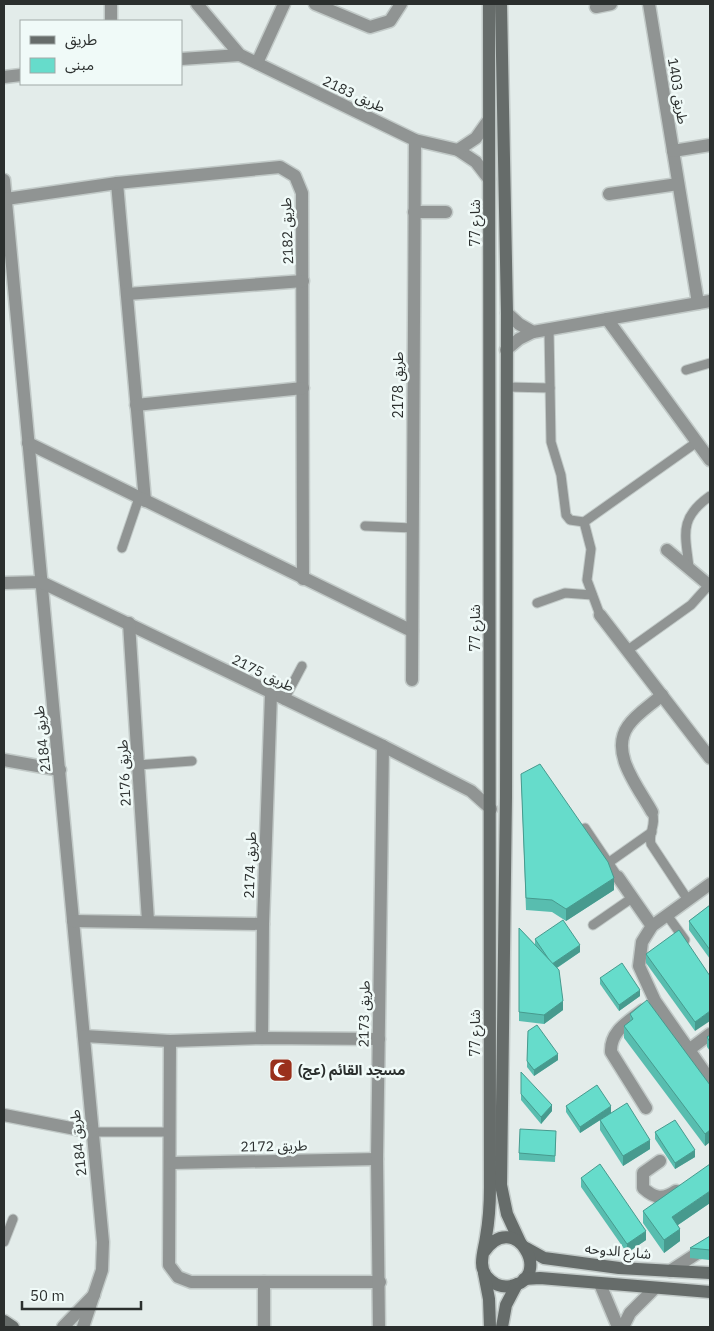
<svg xmlns="http://www.w3.org/2000/svg" width="714" height="1331" viewBox="0 0 714 1331" font-family="'IBM Plex Sans','Noto Sans Arabic',sans-serif">
<rect width="100%" height="100%" fill="#e3ecea"/>
<g fill="none" stroke-linecap="round" stroke-linejoin="round">
<g stroke="#c2cac8" stroke-width="11">
<g id="lane">
<polyline points="549,329 551,442 561,475 566,515 570,520 584,522 697,442"/>
<polyline points="686,370 710,363"/>
<polyline points="506,387 550,388"/>
<polyline points="584,522 591,549 587,580 600,615"/>
<polyline points="365,526 413,528"/>
<polyline points="122,548 139,498"/>
<path d="M689,567C685,533 679,518 710,496"/>
<polyline points="537,603 565,593 592,595"/>
<polyline points="628,650 691,605 709,585"/>
<polyline points="284,700 302,666"/>
<polyline points="138,765 192,761"/>
<path d="M652,812C657,824 648,833 651,844L688,900"/>
<polyline points="585,828 618,877"/>
<polyline points="608,863 652,832"/>
<polyline points="667,915 685,940"/>
<polyline points="593,925 632,898"/>
<polyline points="91,1132 170,1132"/>
<polyline points="4,1242 13,1219"/>
</g>
</g>
<g stroke="#c2cac8" stroke-width="15">
<g id="street">
<polyline points="111,4 111,21"/>
<polyline points="197,4 240,55 415,140 458,150 476,162 489,179"/>
<polyline points="315,4 370,27 390,21 401,4"/>
<polyline points="649,4 698,303"/>
<polyline points="596,7 611,4"/>
<polyline points="181,59 240,55"/>
<polyline points="257,63 284,4"/>
<polyline points="4,77 21,75"/>
<polyline points="458,150 476,138 488,121"/>
<polyline points="673,151 710,145"/>
<polyline points="4,180 103,1242 102,1270 83,1327"/>
<polyline points="117,183 145,501"/>
<polyline points="609,194 678,184"/>
<polyline points="6,199 117,183 280,167 295,176 302,193 303,579"/>
<polyline points="414,212 446,212"/>
<polyline points="127,294 303,281"/>
<polyline points="507,313 519,324 533,332"/>
<polyline points="607,319 710,460"/>
<polyline points="506,350 519,339 533,332 710,301"/>
<polyline points="136,405 303,388"/>
<polyline points="28,443 412,631"/>
<polyline points="667,550 710,586"/>
<polyline points="4,583 41,582 383,746 471,791 491,809"/>
<polyline points="600,615 710,758"/>
<polyline points="129,623 148,921"/>
<polyline points="412,680 415,140"/>
<polyline points="4,760 60,770"/>
<path d="M652,812C639,788 609,753 628,726C636,714 651,705 662,695"/>
<polyline points="618,877 652,926"/>
<polyline points="710,884 652,926 642,942 639,966 655,1001 710,1080"/>
<polyline points="73,921 263,924"/>
<path d="M643,1010C628,1022 610,1031 611,1052L646,1108"/>
<polyline points="84,1036 170,1041 262,1038 379,1039"/>
<polyline points="262,1038 263,924 271,694"/>
<polyline points="170,1041 169,1265 178,1277 191,1282 380,1282"/>
<polyline points="690,1049 710,1034"/>
<polyline points="4,1115 91,1132"/>
<path d="M660,1161L643,1173V1188C654,1198 663,1200 676,1191"/>
<polyline points="171,1163 377,1159"/>
<polyline points="670,1271 710,1245"/>
<polyline points="600,1284 618,1327"/>
<polyline points="63,1327 94,1295"/>
<polyline points="264,1327 264,1282"/>
<polyline points="379,1327 377,1159 383,746"/>
<polyline points="623,1327 630,1313 654,1289"/>
</g>
</g>
<g stroke="#c2cac8" stroke-width="15">
<g id="secondary">
<polyline points="501,4 507,313 506,797 501,1185 507,1214 520,1242"/>
<polyline points="526,1248 544,1258 619,1268 710,1273"/>
<path d="M484,1252C514,1207 555,1278 511,1286C502,1288 493,1284 487,1277C484,1273 482,1268 482,1263C482,1254 485,1245 486,1237C489,1220 490,1203 490,1187L489,4"/>
<polyline points="484,1273 489,1299 490,1327"/>
<polyline points="524,1279 540,1278 710,1292"/>
<polyline points="4,1321 13,1327"/>
<polyline points="502,1327 506,1305 517,1284"/>
</g>
</g>
<use href="#lane" stroke="#909493" stroke-width="9"/>
<use href="#street" stroke="#909493" stroke-width="12"/>
<use href="#secondary" stroke="#666c6a" stroke-width="12"/>
</g>
<g fill="#58bdaf">
<polygon points="521,774 614,890 566,921 552,912 526,910"/>
<polygon points="710,905 710,959 689,930 689,921"/>
<polygon points="519,928 535,945 535,939 580,952 557,968 563,1010 544,1024 519,1021"/>
<polygon points="646,954 710,976 695,1031 646,963"/>
<polygon points="600,978 640,996 619,1011 600,984"/>
<polygon points="630,1014 710,1085 710,1142 705,1146 624,1038 624,1026 630,1022"/>
<polygon points="528,1031 558,1060 534,1076 527,1067"/>
<polygon points="710,1035 710,1051 707,1047 707,1037"/>
<polygon points="521,1072 552,1111 541,1124 521,1100"/>
<polygon points="566,1106 611,1113 580,1133 566,1112"/>
<polygon points="600,1120 650,1149 623,1166 600,1130"/>
<polygon points="655,1132 695,1157 675,1169 655,1139"/>
<polygon points="556,1137 555,1162 519,1160 519,1153"/>
<polygon points="581,1178 646,1240 627,1253 581,1187"/>
<polygon points="710,1203 678,1225 680,1241 664,1253 643,1223 643,1211"/>
<polygon points="710,1236 710,1260 690,1258 690,1248"/>
</g>
<g fill="#479a8e">
<polygon points="614,878 614,890 566,921 566,909"/>
<polygon points="580,945 580,952 552,971 552,964"/>
<polygon points="640,990 640,996 619,1011 619,1005"/>
<polygon points="563,1001 563,1010 544,1024 544,1015"/>
<polygon points="710,1011 710,1021 695,1031 695,1022"/>
<polygon points="558,1054 558,1060 534,1076 534,1070"/>
<polygon points="552,1105 552,1111 541,1124 541,1117"/>
<polygon points="611,1106 611,1113 580,1133 580,1127"/>
<polygon points="710,1130 710,1142 705,1146 705,1134"/>
<polygon points="650,1140 650,1149 623,1166 623,1156"/>
<polygon points="695,1150 695,1157 675,1169 675,1163"/>
<polygon points="710,1191 710,1203 672,1229 672,1217"/>
<polygon points="680,1229 680,1241 664,1253 664,1240"/>
<polygon points="646,1231 646,1240 627,1253 627,1244"/>
</g>
<g fill="#66dccb" stroke="#479a8e">
<polygon points="540,764 608,862 614,878 566,909 552,900 526,898 521,774"/>
<polygon points="710,905 710,950 689,921"/>
<polygon points="563,920 580,945 552,964 535,939"/>
<polygon points="519,928 559,970 563,1001 544,1015 519,1012"/>
<polygon points="679,930 710,976 710,1011 695,1022 646,954"/>
<polygon points="622,963 640,990 619,1005 600,978"/>
<polygon points="647,1000 710,1085 710,1130 705,1134 624,1026 633,1019 630,1014"/>
<polygon points="537,1025 558,1054 534,1070 527,1061 528,1031"/>
<polygon points="710,1035 710,1042 707,1037"/>
<polygon points="521,1072 552,1105 541,1117 521,1094"/>
<polygon points="597,1085 611,1106 580,1127 566,1106"/>
<polygon points="627,1103 650,1140 623,1156 600,1120"/>
<polygon points="675,1120 695,1150 675,1163 655,1132"/>
<polygon points="520,1129 556,1131 555,1156 519,1153"/>
<polygon points="600,1164 646,1231 627,1244 581,1178"/>
<polygon points="710,1164 710,1191 672,1217 680,1229 664,1240 643,1211"/>
<polygon points="710,1236 710,1250 690,1248"/>
</g>
<defs>
<g id="mosque-square" transform="scale(1.25)"><rect x="-9" y="-9" width="18" height="18" rx="4" fill="#9a301c" stroke="#f0faf8"/><path d="M3.5-4.9A6 6 0 1 0 3.5 4.9A5 5 0 1 1 3.5-4.9Z" fill="#fff"/></g>
</defs>
<g fill-rule="evenodd">
<use href="#mosque-square" x="281" y="1070"/>
</g>
<g text-anchor="middle" dominant-baseline="central" stroke-width="5" stroke-linejoin="round" paint-order="stroke">
<g font-size="14" fill="#2b2f2e" stroke="#f0faf8">
<text transform="translate(678 91) rotate(81)">طريق 1403</text>
<text transform="translate(354 94) rotate(25)">طريق 2183</text>
<text transform="translate(475 223) rotate(-90)">شارع 77</text>
<text transform="translate(287 231) rotate(-92)">طريق 2182</text>
<text transform="translate(398 385) rotate(-90)">طريق 2178</text>
<text transform="translate(475 628) rotate(-90)">شارع 77</text>
<text transform="translate(263 673) rotate(26)">طريق 2175</text>
<text transform="translate(42 739) rotate(-96)">طريق 2184</text>
<text transform="translate(124 773) rotate(-93)">طريق 2176</text>
<text transform="translate(250 865) rotate(-88)">طريق 2174</text>
<text transform="translate(364 1014) rotate(-89)">طريق 2173</text>
<text transform="translate(475 1033) rotate(-90)">شارع 77</text>
<text transform="translate(78 1143) rotate(-96)">طريق 2184</text>
<text transform="translate(274 1146) rotate(-1)">طريق 2172</text>
<text transform="translate(618 1251) rotate(5)">شارع الدوحه</text>
</g>
<g font-size="14" font-weight="bold" fill="#2b2f2e" stroke="#f0faf8" text-anchor="start">
<text x="298" y="1070">مسجد القائم (عج)</text>
</g>
</g>
<rect width="714" height="1331" fill="none" stroke="#2b2f2e" stroke-width="10"/>
<rect x="20" y="20" width="162" height="65" fill="#f0faf8" stroke="#a1a9a7"/>
<rect x="30" y="36" width="25" height="8" fill="#666c6a" stroke="#a1a9a7"/>
<text x="65" y="45" font-size="15" fill="#2b2f2e">طريق</text>
<rect x="30" y="58" width="25" height="15" fill="#66dccb" stroke="#a1a9a7"/>
<text x="65" y="70" font-size="15" fill="#2b2f2e">مبنى</text>
<path d="M22 1301v8h119v-8" fill="none" stroke="#2b2f2e" stroke-width="2.5"/>
<text x="30" y="1301" font-size="15" fill="#2b2f2e" stroke="#f0faf8" stroke-width="4" paint-order="stroke">50 m</text>
</svg>
